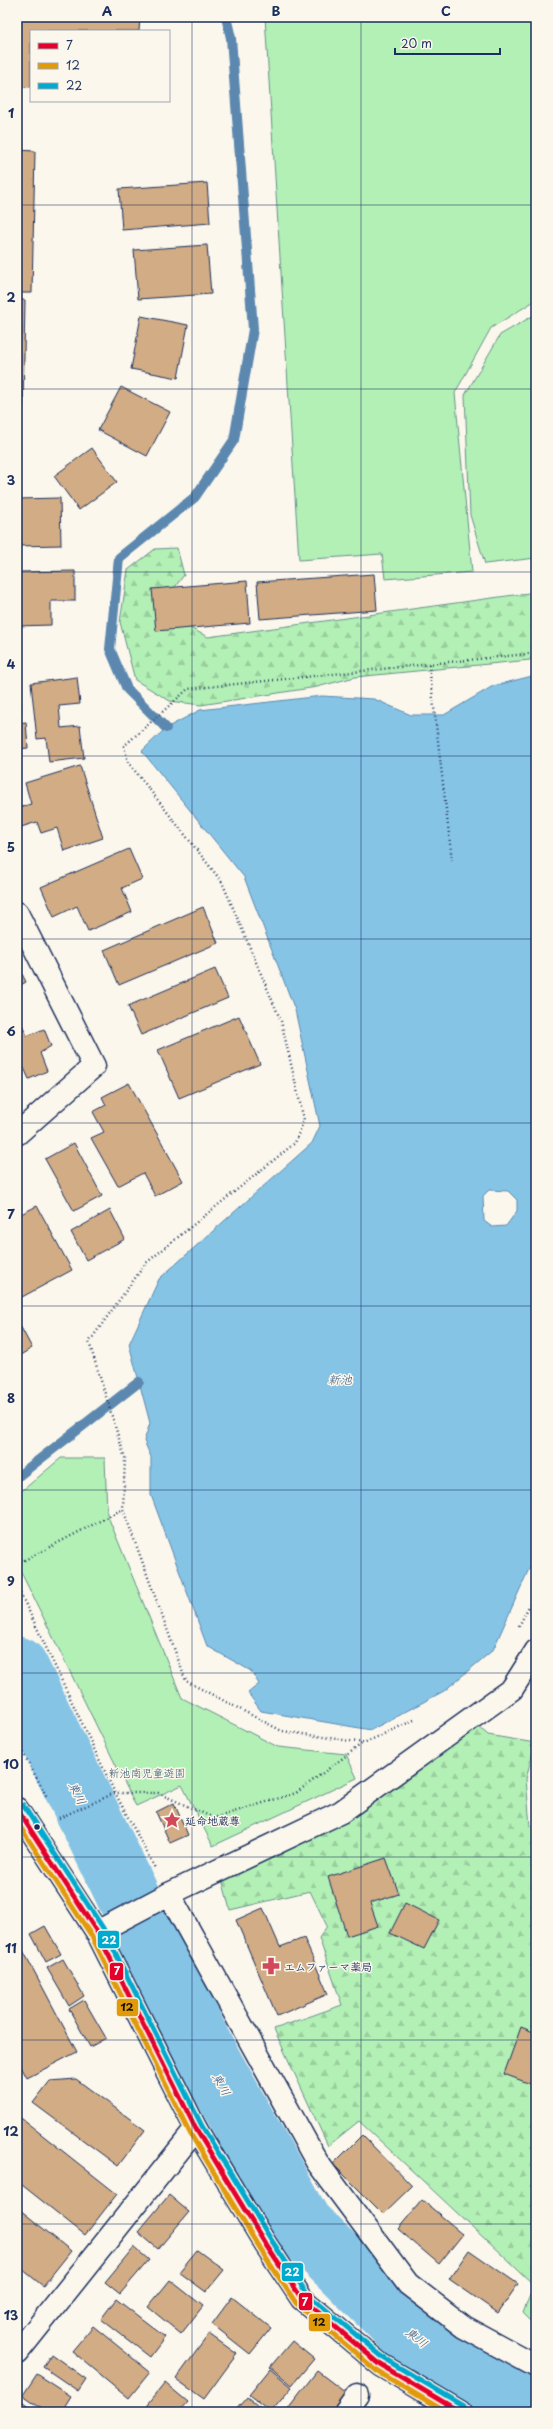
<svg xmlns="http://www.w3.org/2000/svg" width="553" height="2429" viewBox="0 0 553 2429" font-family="'Playpen Sans','Klee One',sans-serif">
<defs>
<pattern id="forest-firs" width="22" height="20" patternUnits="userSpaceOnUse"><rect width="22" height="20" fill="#b3f0b5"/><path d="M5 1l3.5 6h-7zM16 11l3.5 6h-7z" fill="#99ce9e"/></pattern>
</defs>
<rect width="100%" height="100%" fill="#fbf7ec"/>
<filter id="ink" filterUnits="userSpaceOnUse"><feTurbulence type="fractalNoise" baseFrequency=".025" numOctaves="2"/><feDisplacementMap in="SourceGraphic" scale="8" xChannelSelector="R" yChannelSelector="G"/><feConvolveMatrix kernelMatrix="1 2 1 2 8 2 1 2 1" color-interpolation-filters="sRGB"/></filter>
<g filter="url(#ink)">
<g fill="url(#forest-firs)" stroke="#67908a">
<polygon points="177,548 184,575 162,604 178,622 208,637 536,592 536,644 530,660 355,677 317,687 201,705 170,701 135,680 120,622 128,570 155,549"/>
<polygon points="479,1727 488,1735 535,1743 526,1779 530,1826 536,1830 536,2326 523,2313 534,2285 359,2121 328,2146 274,2029 342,2005 319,1938 327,1926 310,1891 230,1910 222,1879 346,1817"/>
</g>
<g fill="#b3f0b5" stroke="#67908a">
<polygon points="265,17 536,17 536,300 491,328 455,393 472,572 385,579 382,554 299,560"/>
<polygon points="536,314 536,558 485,564 470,515 465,395 500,335"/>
<polygon points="61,1458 105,1458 107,1514 182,1698 278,1747 346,1754 357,1778 213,1846 182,1785 136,1806 17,1564 17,1495"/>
</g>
<path fill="#86c4e6" stroke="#5b88b0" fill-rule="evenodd" d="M536,675V1553L493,1650L444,1691L371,1730L261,1711L248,1693L259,1684L251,1671L207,1646L151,1495V1457L144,1441L150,1423L129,1344L159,1279L312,1143L320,1126L295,1010L244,877L142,751L166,728L200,710L322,696L374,699L411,715H444L493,686ZM489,1190L508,1191L517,1200V1211L506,1226L492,1227L484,1221L483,1196Z"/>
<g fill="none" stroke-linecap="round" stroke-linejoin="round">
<g stroke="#5b88b0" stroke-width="10">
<polyline points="166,728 127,689 110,649 119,558 195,497 234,440 253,329 231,38 226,17"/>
<polyline points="17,1477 139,1382"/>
</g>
<polyline stroke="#86c4e6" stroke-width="63" points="17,1668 202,2048 301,2225 409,2332 468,2375 536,2409"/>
</g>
<g fill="#d2ac84" stroke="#1b2f5e">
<polygon points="17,17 140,17 139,31 31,31 31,87 17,86"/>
<polygon points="17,150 35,151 32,293 17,293"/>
<polygon points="207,183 210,223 122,230 119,189"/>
<polygon points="207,245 211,294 138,299 134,250"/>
<polygon points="17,300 25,300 23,408 17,408"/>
<polygon points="141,316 188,325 178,378 131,369"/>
<polygon points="121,387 170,412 147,456 98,430"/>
<polygon points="92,448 117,482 79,510 54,476"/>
<polygon points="60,498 61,545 17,546 17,499"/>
<polygon points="75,571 75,601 51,601 51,625 17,626 17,572"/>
<polygon points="374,574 377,610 260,619 257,582"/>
<polygon points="247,581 250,623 156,631 152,589"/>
<polygon points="77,677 80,704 59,706 61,728 80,726 84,758 49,762 46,738 37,739 31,683"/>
<polygon points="20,683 21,713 17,713 17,684"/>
<polygon points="26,722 28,748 17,749 17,723"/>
<polygon points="80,766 103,838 64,851 57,828 41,833 37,822 21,827 17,808 31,804 25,783"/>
<polygon points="129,849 142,879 122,888 132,912 88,931 77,906 54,917 41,887"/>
<polygon points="203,907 218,943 119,985 104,950"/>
<polygon points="17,964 26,982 17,987"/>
<polygon points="215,969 228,998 141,1035 128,1006"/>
<polygon points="18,1015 27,1036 44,1029 51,1046 40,1053 47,1071 29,1079 24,1068 17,1071"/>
<polygon points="239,1016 260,1064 179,1098 158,1050"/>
<polygon points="129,1083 183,1181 155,1196 143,1173 118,1186 91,1138 104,1132 93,1112 106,1105 102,1097"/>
<polygon points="74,1143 102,1196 74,1211 45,1159"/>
<polygon points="37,1206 72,1270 22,1297 17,1288 17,1216"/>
<polygon points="110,1210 125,1239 86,1260 71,1232"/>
<polygon points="17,1320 32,1348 17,1357"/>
<polygon points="174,1803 188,1835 170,1843 156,1812"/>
<polygon points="386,1858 399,1894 370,1903 378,1926 347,1936 328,1877"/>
<polygon points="405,1903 439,1920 424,1949 390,1933"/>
<polygon points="263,1908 280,1947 304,1938 328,1994 277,2016 236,1920"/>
<polygon points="45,1926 61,1954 46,1962 31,1934"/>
<polygon points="17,1939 77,2052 27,2078 17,2059"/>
<polygon points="63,1959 84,1996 69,2006 47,1968"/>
<polygon points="84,2000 106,2038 90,2047 69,2009"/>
<polygon points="521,2027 536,2033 536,2086 504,2074"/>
<polygon points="76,2079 145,2130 118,2166 33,2103 50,2081"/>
<polygon points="17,2115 117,2194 85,2235 17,2181"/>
<polygon points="362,2135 412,2186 383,2214 333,2164"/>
<polygon points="169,2195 189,2212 158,2249 138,2232"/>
<polygon points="422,2200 463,2234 439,2264 398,2229"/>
<polygon points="19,2209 71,2251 43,2286 17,2265"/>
<polygon points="134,2247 149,2260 120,2294 105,2282"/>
<polygon points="197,2250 224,2270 206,2292 179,2272"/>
<polygon points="469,2250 518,2284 498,2313 449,2279"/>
<polygon points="170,2280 203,2306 181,2334 148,2307"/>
<polygon points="232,2297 271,2328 250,2354 212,2324"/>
<polygon points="116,2299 165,2337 150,2357 101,2319"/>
<polygon points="93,2326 150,2372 129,2398 72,2351"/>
<polygon points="209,2334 237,2354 204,2399 176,2379"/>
<polygon points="292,2341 314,2359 292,2385 270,2367"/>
<polygon points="51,2354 86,2379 78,2391 43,2367"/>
<polygon points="270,2369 292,2387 271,2412 249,2395"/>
<polygon points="317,2371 346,2393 331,2412 285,2412"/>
<polygon points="37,2374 71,2396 61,2412 48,2412 23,2395"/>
<polygon points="165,2383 188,2402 179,2412 148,2412 144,2409"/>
<polygon points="17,2397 36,2412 17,2412"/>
<polygon points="247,2397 265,2412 234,2412"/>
</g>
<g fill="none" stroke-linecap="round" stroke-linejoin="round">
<g stroke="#1b2f5e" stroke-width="25">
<g id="minor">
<polyline points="17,913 94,1066 17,1134"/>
<polyline points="169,1894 317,2162 408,2284 464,2327 536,2366"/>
<polyline points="97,1932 169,1894 341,1812 512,1689 536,1651"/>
<polyline points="17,2353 196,2129"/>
<polyline points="345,2412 357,2395"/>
</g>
</g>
<g stroke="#1b2f5e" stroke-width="25">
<polyline id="tertiary" points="17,1809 97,1932 196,2129 266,2245 302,2299 381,2365 460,2412"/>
</g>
<g stroke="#1b2f5e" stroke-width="2.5" stroke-dasharray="1 3" stroke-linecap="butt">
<polyline points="429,665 452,860"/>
<polyline points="17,1564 123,1509"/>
<polyline points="17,1586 115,1793 155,1868"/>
<polyline points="519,1626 536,1592"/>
<polyline points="414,1720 364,1743 282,1731 186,1681 123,1509 125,1458 89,1342 146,1263 295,1143 304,1120 281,1021 222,882 128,762 124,746 188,689 536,653"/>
<polyline points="17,1742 47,1797"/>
<polyline points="59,1818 115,1793 158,1793 214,1818 296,1793 363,1743"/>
</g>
<use href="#minor" stroke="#fbf7ec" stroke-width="22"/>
<use href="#tertiary" stroke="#fbf7ec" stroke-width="22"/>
<g stroke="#fbf7ec" stroke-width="8">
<polyline id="bus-1" points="17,1809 97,1932 196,2129 266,2245 302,2299 381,2365 460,2412"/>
</g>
<g stroke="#fbf7ec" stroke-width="8">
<polyline id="bus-2" points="17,1822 91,1935 190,2133 260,2249 296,2303 377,2371 446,2412"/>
</g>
<g stroke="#fbf7ec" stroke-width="8">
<polyline id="bus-3" points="23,1805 103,1928 202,2126 272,2241 307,2294 385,2359 464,2406"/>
</g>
<use href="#bus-1" stroke="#e4002b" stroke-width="5"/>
<use href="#bus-2" stroke="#e19a09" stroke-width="5"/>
<use href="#bus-3" stroke="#00a9ce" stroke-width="5"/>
</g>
</g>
<path fill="none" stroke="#1b2f5e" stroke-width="1" stroke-opacity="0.55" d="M192,17V2412M361,17V2412M17,205H536M17,389H536M17,572H536M17,756H536M17,939H536M17,1123H536M17,1306H536M17,1490H536M17,1673H536M17,1857H536M17,2040H536M17,2224H536"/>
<defs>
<g id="sight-bare" transform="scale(1.38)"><path d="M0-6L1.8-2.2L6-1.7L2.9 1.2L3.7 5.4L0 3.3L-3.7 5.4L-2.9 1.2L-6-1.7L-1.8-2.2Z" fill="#d1495b" stroke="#fbf7ec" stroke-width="2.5" paint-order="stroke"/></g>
<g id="pharmacy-bare" transform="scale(1.38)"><path d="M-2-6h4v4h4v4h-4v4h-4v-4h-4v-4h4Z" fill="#d1495b" stroke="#fbf7ec" stroke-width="2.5" paint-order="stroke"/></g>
</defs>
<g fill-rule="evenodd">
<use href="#sight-bare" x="172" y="1820"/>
<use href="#pharmacy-bare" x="271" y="1966"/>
</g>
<circle fill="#1b2f5e" stroke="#fbf7ec" stroke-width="1.5" cx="37" cy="1827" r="3.5"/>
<g text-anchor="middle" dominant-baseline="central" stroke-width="3" stroke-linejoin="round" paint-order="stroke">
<g font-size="11" fill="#39566f" stroke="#fbf7ec">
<text x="147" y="1772">新池南児童遊園</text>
</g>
<g font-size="11" font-weight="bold" fill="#1b2f5e" stroke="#fbf7ec" text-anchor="start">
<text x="185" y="1820">延命地蔵尊</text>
<text x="284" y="1966">エムファーマ薬局</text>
</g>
<g font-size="12" font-style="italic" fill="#365480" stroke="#fbf7ec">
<text x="340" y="1379">新池</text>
<text transform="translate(78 1793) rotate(64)">東川</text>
<text transform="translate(222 2084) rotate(61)">東川</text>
<text transform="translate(417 2337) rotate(38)">東川</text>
</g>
</g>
<g stroke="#fbf7ec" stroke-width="1.5">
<rect x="97" y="1930" width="23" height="19" rx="4" fill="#00a9ce"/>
<rect x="109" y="1962" width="15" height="19" rx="4" fill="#e4002b"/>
<rect x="116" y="1998" width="23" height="19" rx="4" fill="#e19a09"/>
<rect x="281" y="2262" width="23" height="20" rx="4" fill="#00a9ce"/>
<rect x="298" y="2292" width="15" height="19" rx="4" fill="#e4002b"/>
<rect x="308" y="2313" width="23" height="19" rx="4" fill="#e19a09"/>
</g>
<g font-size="11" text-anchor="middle" font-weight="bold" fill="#fff">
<text x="109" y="1944">22</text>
<text x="117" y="1975">7</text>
<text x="292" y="2276">22</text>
<text x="305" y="2306">7</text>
</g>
<g font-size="11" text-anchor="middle" font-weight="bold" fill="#111">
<text x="127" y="2011">12</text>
<text x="319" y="2326">12</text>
</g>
<rect width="553" height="2429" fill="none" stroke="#fbf7ec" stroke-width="44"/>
<rect x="30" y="30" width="140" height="72" fill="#fbf7ec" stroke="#a1a7b3"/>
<rect x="38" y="43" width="20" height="6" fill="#e4002b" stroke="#a1a7b3"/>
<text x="66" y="50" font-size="12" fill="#1b2f5e">7</text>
<rect x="38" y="63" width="20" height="6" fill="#e19a09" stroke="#a1a7b3"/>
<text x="66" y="70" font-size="12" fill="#1b2f5e">12</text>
<rect x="38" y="83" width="20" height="6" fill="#00a9ce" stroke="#a1a7b3"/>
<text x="66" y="90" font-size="12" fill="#1b2f5e">22</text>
<path d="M395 48v6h105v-6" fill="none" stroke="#1b2f5e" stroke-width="2"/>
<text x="401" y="48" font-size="12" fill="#1b2f5e" stroke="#fbf7ec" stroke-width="3" paint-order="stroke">20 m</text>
<rect x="22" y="22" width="509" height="2385" fill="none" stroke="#1b2f5e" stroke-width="1.5"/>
<g font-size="13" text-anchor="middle" font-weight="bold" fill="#1b2f5e">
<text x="107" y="16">A</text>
<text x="276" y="16">B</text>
<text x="446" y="16">C</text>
<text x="11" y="118">1</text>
<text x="11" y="302">2</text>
<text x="11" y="485">3</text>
<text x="11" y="669">4</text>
<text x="11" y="852">5</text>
<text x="11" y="1036">6</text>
<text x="11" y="1219">7</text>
<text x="11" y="1403">8</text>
<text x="11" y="1586">9</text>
<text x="11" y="1769">10</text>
<text x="11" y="1953">11</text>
<text x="11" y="2136">12</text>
<text x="11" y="2320">13</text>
</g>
</svg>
